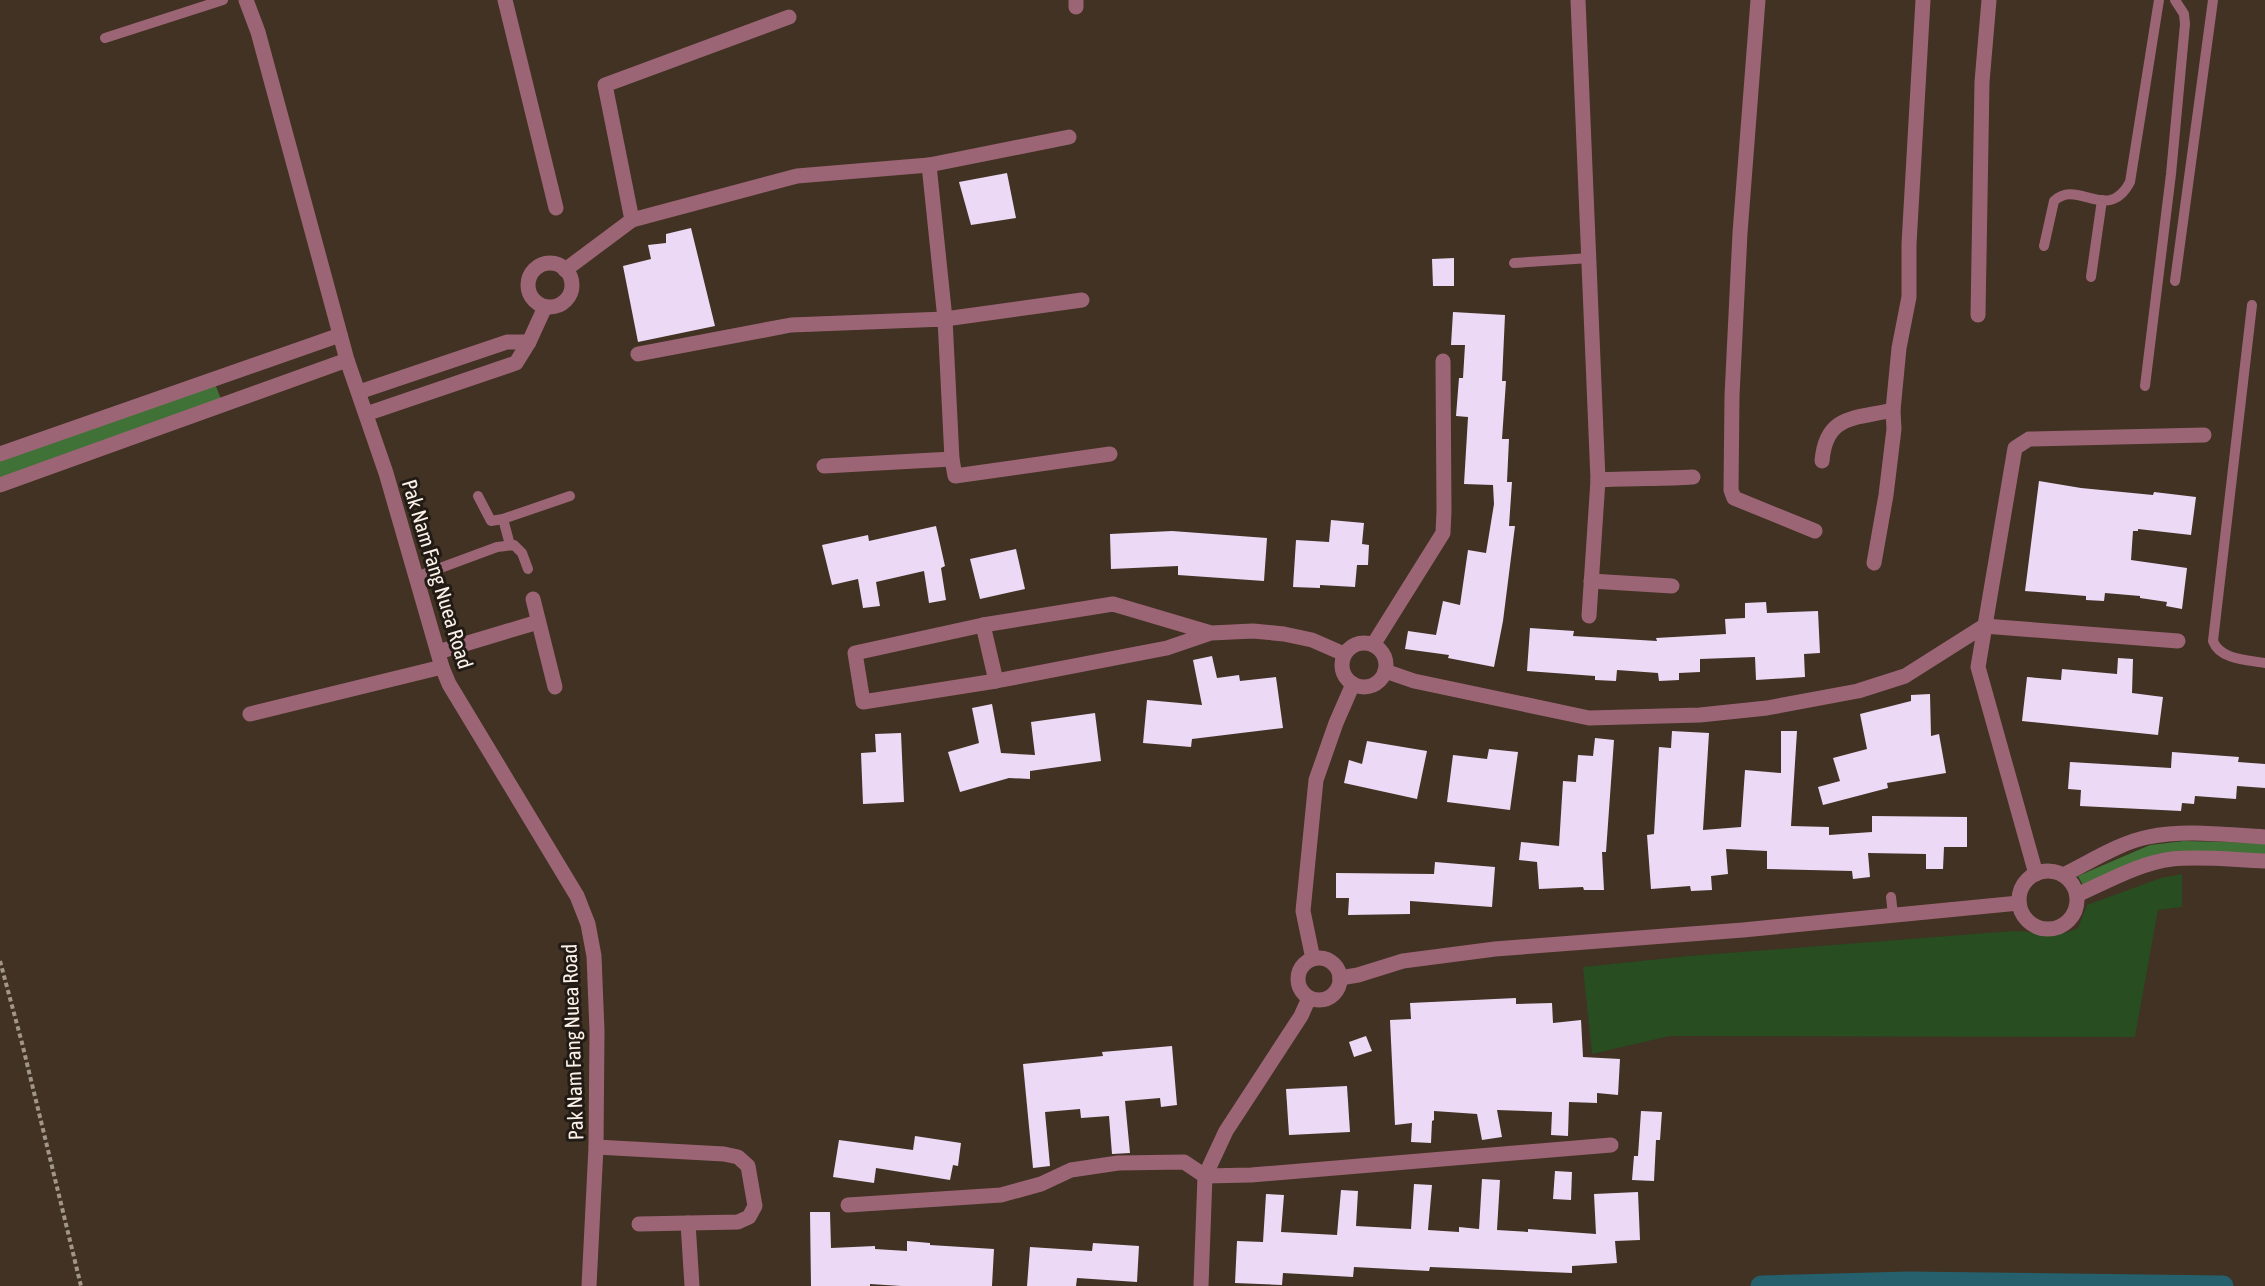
<svg xmlns="http://www.w3.org/2000/svg" width="2265" height="1286" viewBox="0 0 2265 1286" font-family="'Asap Condensed',sans-serif">
<rect width="100%" height="100%" fill="#413223"/>
<path fill="#274d20" d="M2182,874V907L2158,910L2135,1037L1670,1036L1592,1054L1583,967L1689,956L2013,931C2038,931 2053,940 2078,928L2087,905L2161,878Z"/>
<g fill="#407237">
<polygon points="215,384 221,399 0,479 0,461"/>
<polygon points="2184,841 2265,843 2265,854 2202,852 2157,854 2084,887 2078,876 2150,845"/>
</g>
<g fill="none" stroke-linecap="round" stroke-linejoin="round">
<polyline stroke="#25606c" stroke-width="21" points="1761,1286 1908,1282 2223,1286"/>
</g>
<g fill="#ebd9f5">
<polygon points="1007,173 1016,218 971,225 959,182"/>
<polygon points="691,228 715,326 638,342 623,266 651,259 648,245 666,243 666,234"/>
<polygon points="1454,258 1454,286 1433,286 1432,259"/>
<polygon points="1453,312 1505,315 1502,381 1506,381 1502,439 1509,439 1507,482 1512,482 1509,526 1515,526 1503,621 1494,667 1448,658 1449,655 1405,649 1408,631 1436,635 1443,601 1460,605 1468,550 1486,553 1494,504 1493,485 1464,484 1468,417 1456,416 1459,378 1463,378 1465,345 1451,345"/>
<polygon points="2039,481 2081,488 2153,495 2154,492 2196,497 2191,535 2138,529 2138,531 2133,531 2131,560 2187,568 2182,609 2166,606 2167,602 2140,598 2140,596 2105,593 2104,601 2086,600 2086,596 2025,591"/>
<polygon points="1331,520 1364,523 1362,544 1369,545 1368,565 1357,565 1355,587 1320,585 1320,588 1293,587 1296,540 1329,542"/>
<polygon points="936,526 945,566 941,568 946,600 929,603 924,571 876,582 880,606 863,608 858,579 832,585 822,545 868,535 869,541"/>
<polygon points="1172,531 1267,538 1264,581 1178,575 1178,566 1111,569 1110,534"/>
<polygon points="1016,549 1025,589 980,599 970,559"/>
<polygon points="1766,602 1767,613 1818,611 1820,653 1804,654 1805,677 1756,680 1755,657 1700,659 1700,672 1679,673 1679,680 1659,681 1658,673 1617,670 1616,681 1595,680 1595,676 1527,671 1530,628 1574,631 1573,636 1657,641 1656,638 1726,634 1725,619 1745,618 1745,603"/>
<polygon points="1212,656 1217,678 1239,675 1240,681 1276,677 1283,728 1192,739 1191,747 1143,743 1147,700 1202,705 1193,660"/>
<polygon points="2118,658 2133,659 2132,693 2163,697 2158,735 2022,721 2027,677 2061,680 2062,669 2117,674"/>
<polygon points="1930,694 1931,736 1939,734 1946,773 1887,783 1888,788 1823,805 1818,787 1840,781 1833,758 1867,749 1860,714 1911,701 1911,695"/>
<polygon points="992,704 1001,753 1035,755 1031,722 1095,713 1101,761 1030,771 1030,779 1009,778 960,792 948,752 979,743 972,708"/>
<polygon points="1672,731 1709,733 1703,830 1741,827 1745,770 1781,773 1781,731 1797,731 1791,826 1829,827 1829,835 1872,832 1872,816 1967,817 1967,847 1944,847 1943,869 1926,869 1926,854 1868,853 1870,877 1853,879 1852,871 1767,869 1767,851 1726,849 1728,874 1711,876 1712,890 1691,891 1690,886 1651,889 1647,835 1654,834 1659,747 1671,748"/>
<polygon points="901,733 904,802 863,804 861,753 876,752 875,734"/>
<polygon points="1595,738 1614,740 1606,852 1602,852 1604,890 1584,890 1583,887 1539,889 1537,862 1519,860 1521,842 1559,846 1563,781 1576,782 1578,755 1593,756"/>
<polygon points="1367,741 1427,751 1417,799 1344,783 1349,760 1362,764"/>
<polygon points="1489,749 1518,752 1510,810 1447,802 1453,755 1487,759"/>
<polygon points="2172,752 2239,757 2238,762 2265,764 2265,788 2237,786 2236,799 2195,796 2194,804 2182,803 2181,811 2080,806 2081,790 2068,789 2070,762 2171,768"/>
<polygon points="1435,862 1495,867 1492,907 1410,901 1410,914 1348,915 1349,898 1336,898 1336,873 1434,874"/>
<polygon points="1516,998 1516,1004 1552,1003 1553,1023 1581,1020 1583,1057 1620,1059 1618,1095 1597,1093 1597,1103 1569,1102 1568,1136 1551,1135 1552,1112 1497,1110 1502,1137 1482,1140 1477,1114 1434,1111 1434,1120 1432,1121 1431,1143 1411,1142 1412,1123 1395,1125 1390,1020 1411,1019 1410,1003"/>
<polygon points="1366,1036 1372,1051 1354,1057 1349,1042"/>
<polygon points="1172,1046 1177,1105 1161,1107 1160,1098 1125,1101 1130,1153 1112,1154 1109,1116 1081,1118 1080,1109 1045,1112 1050,1166 1033,1168 1023,1064 1103,1056 1102,1052"/>
<polygon points="1347,1086 1350,1132 1289,1135 1286,1089"/>
<polygon points="1641,1111 1662,1112 1660,1140 1656,1140 1654,1181 1632,1180 1634,1156 1638,1156"/>
<polygon points="915,1136 961,1143 958,1166 953,1165 950,1180 876,1168 874,1183 833,1177 839,1140 913,1150"/>
<polygon points="1555,1171 1572,1172 1571,1200 1553,1199"/>
<polygon points="1482,1179 1500,1180 1497,1230 1528,1232 1528,1229 1596,1234 1594,1194 1638,1192 1640,1240 1615,1241 1617,1263 1572,1266 1572,1273 1430,1267 1429,1271 1354,1267 1353,1277 1283,1273 1282,1285 1235,1283 1237,1241 1263,1242 1266,1194 1284,1195 1281,1232 1337,1235 1341,1190 1358,1191 1356,1226 1411,1229 1414,1184 1432,1185 1428,1230 1459,1232 1459,1227 1479,1229"/>
<polygon points="810,1212 830,1212 831,1248 875,1246 875,1249 907,1251 907,1241 930,1243 930,1245 994,1249 992,1286 901,1286 870,1284 870,1286 811,1286"/>
<polygon points="1093,1243 1139,1246 1137,1282 1077,1278 1076,1286 1027,1286 1030,1247 1092,1251"/>
</g>
<g fill="none" stroke-linecap="round" stroke-linejoin="round">
<polyline stroke="#a2968a" stroke-width="4" stroke-dasharray="4.5 3" stroke-linecap="butt" points="0,961 22,1043 81,1286"/>
<g stroke="#9c6575" stroke-width="10">
<polyline points="105,38 223,0"/>
<path d="M2044,246L2054,201C2077,178 2108,224 2130,182L2159,0"/>
<polyline points="1514,263 1590,258"/>
<polyline points="2091,277 2102,200"/>
<polyline points="2175,281 2213,0"/>
<path d="M2252,305L2213,641C2220,660 2248,660 2265,663"/>
<polyline points="2145,386 2171,174 2185,24 2184,14 2175,0"/>
<polyline points="478,496 491,521 503,519 510,545"/>
<polyline points="503,519 570,496"/>
<polyline points="416,577 497,547 514,545 522,553 528,569"/>
<polyline points="1891,897 1893,915"/>
</g>
<g stroke="#9c6575" stroke-width="15">
<polyline points="505,0 556,208"/>
<polyline points="1076,0 1076,7"/>
<polyline points="1578,0 1598,480 1589,616"/>
<polyline points="1758,0 1740,233 1732,396 1731,490 1734,498 1815,531"/>
<polyline points="929,165 945,319 1082,300"/>
<polyline points="632,220 605,85 789,17"/>
<circle cx="550" cy="285" r="22"/>
<polyline points="565,270 632,220 797,176 929,165 1069,137"/>
<polyline points="1978,315 1982,82 1989,0"/>
<polyline points="638,354 791,325 945,319 952,459 955,476 1110,454"/>
<polyline points="359,392 507,342 529,342"/>
<polyline points="366,414 516,363 529,342 545,307"/>
<polyline points="0,454 340,335"/>
<path d="M1822,461C1826,414 1855,419 1893,410"/>
<polyline points="824,466 952,459"/>
<path d="M1598,480C1630,478 1661,479 1693,477"/>
<polyline points="0,485 347,360"/>
<polyline points="1874,563 1886,495 1894,429 1893,410 1899,348 1909,297 1909,244 1923,0"/>
<polyline points="1591,581 1672,586"/>
<polyline points="533,599 555,687"/>
<polyline points="983,625 996,681"/>
<polyline points="1211,633 1113,604 983,625 855,653 863,702 996,681 1167,648 1211,633 1253,631 1284,634 1312,640 1344,654"/>
<circle cx="1364" cy="665" r="22"/>
<polyline points="1373,645 1443,533 1444,511 1443,361"/>
<polyline points="438,652 538,622"/>
<polyline points="1385,671 1414,681 1589,718 1700,715 1767,708 1858,691 1905,676 1984,626 2178,641"/>
<polyline points="250,714 442,667"/>
<circle cx="2048" cy="900" r="29"/>
<polyline points="2036,874 1978,667 2015,448 2029,439 2204,435"/>
<path d="M2063,875C2088,863 2121,842 2148,837C2186,829 2227,835 2265,837"/>
<path d="M2077,895C2106,882 2139,863 2172,859C2203,856 2234,860 2265,861"/>
<circle cx="1319" cy="979" r="21"/>
<polyline points="1313,959 1303,911 1316,780 1336,723 1353,684"/>
<polyline points="1340,978 1358,975 1403,961 1495,949 1743,930 2019,903"/>
<polyline points="596,1147 724,1154 738,1157 748,1166 755,1206 749,1217 738,1222 639,1224"/>
<polyline points="848,1205 1001,1195 1041,1184 1071,1170 1118,1163 1184,1162 1205,1176 1251,1175 1611,1145"/>
<polyline points="688,1223 692,1286"/>
<polyline points="1201,1286 1205,1176 1226,1131 1301,1016 1309,998"/>
</g>
<polyline stroke="#9c6575" stroke-width="15" points="246,0 258,32 347,360 386,473 442,667 449,684 577,896 588,924 594,956 597,1031 596,1147 589,1286"/>
</g>
<g text-anchor="middle" dominant-baseline="central" stroke-width="6" stroke-linejoin="round" paint-order="stroke">
<g font-size="21" fill="#fbf1e8" stroke="#221b15">
<text transform="translate(438 574) rotate(73)">Pak Nam Fang Nuea Road</text>
<text transform="translate(572 1042) rotate(-92)">Pak Nam Fang Nuea Road</text>
</g>
</g>
</svg>
